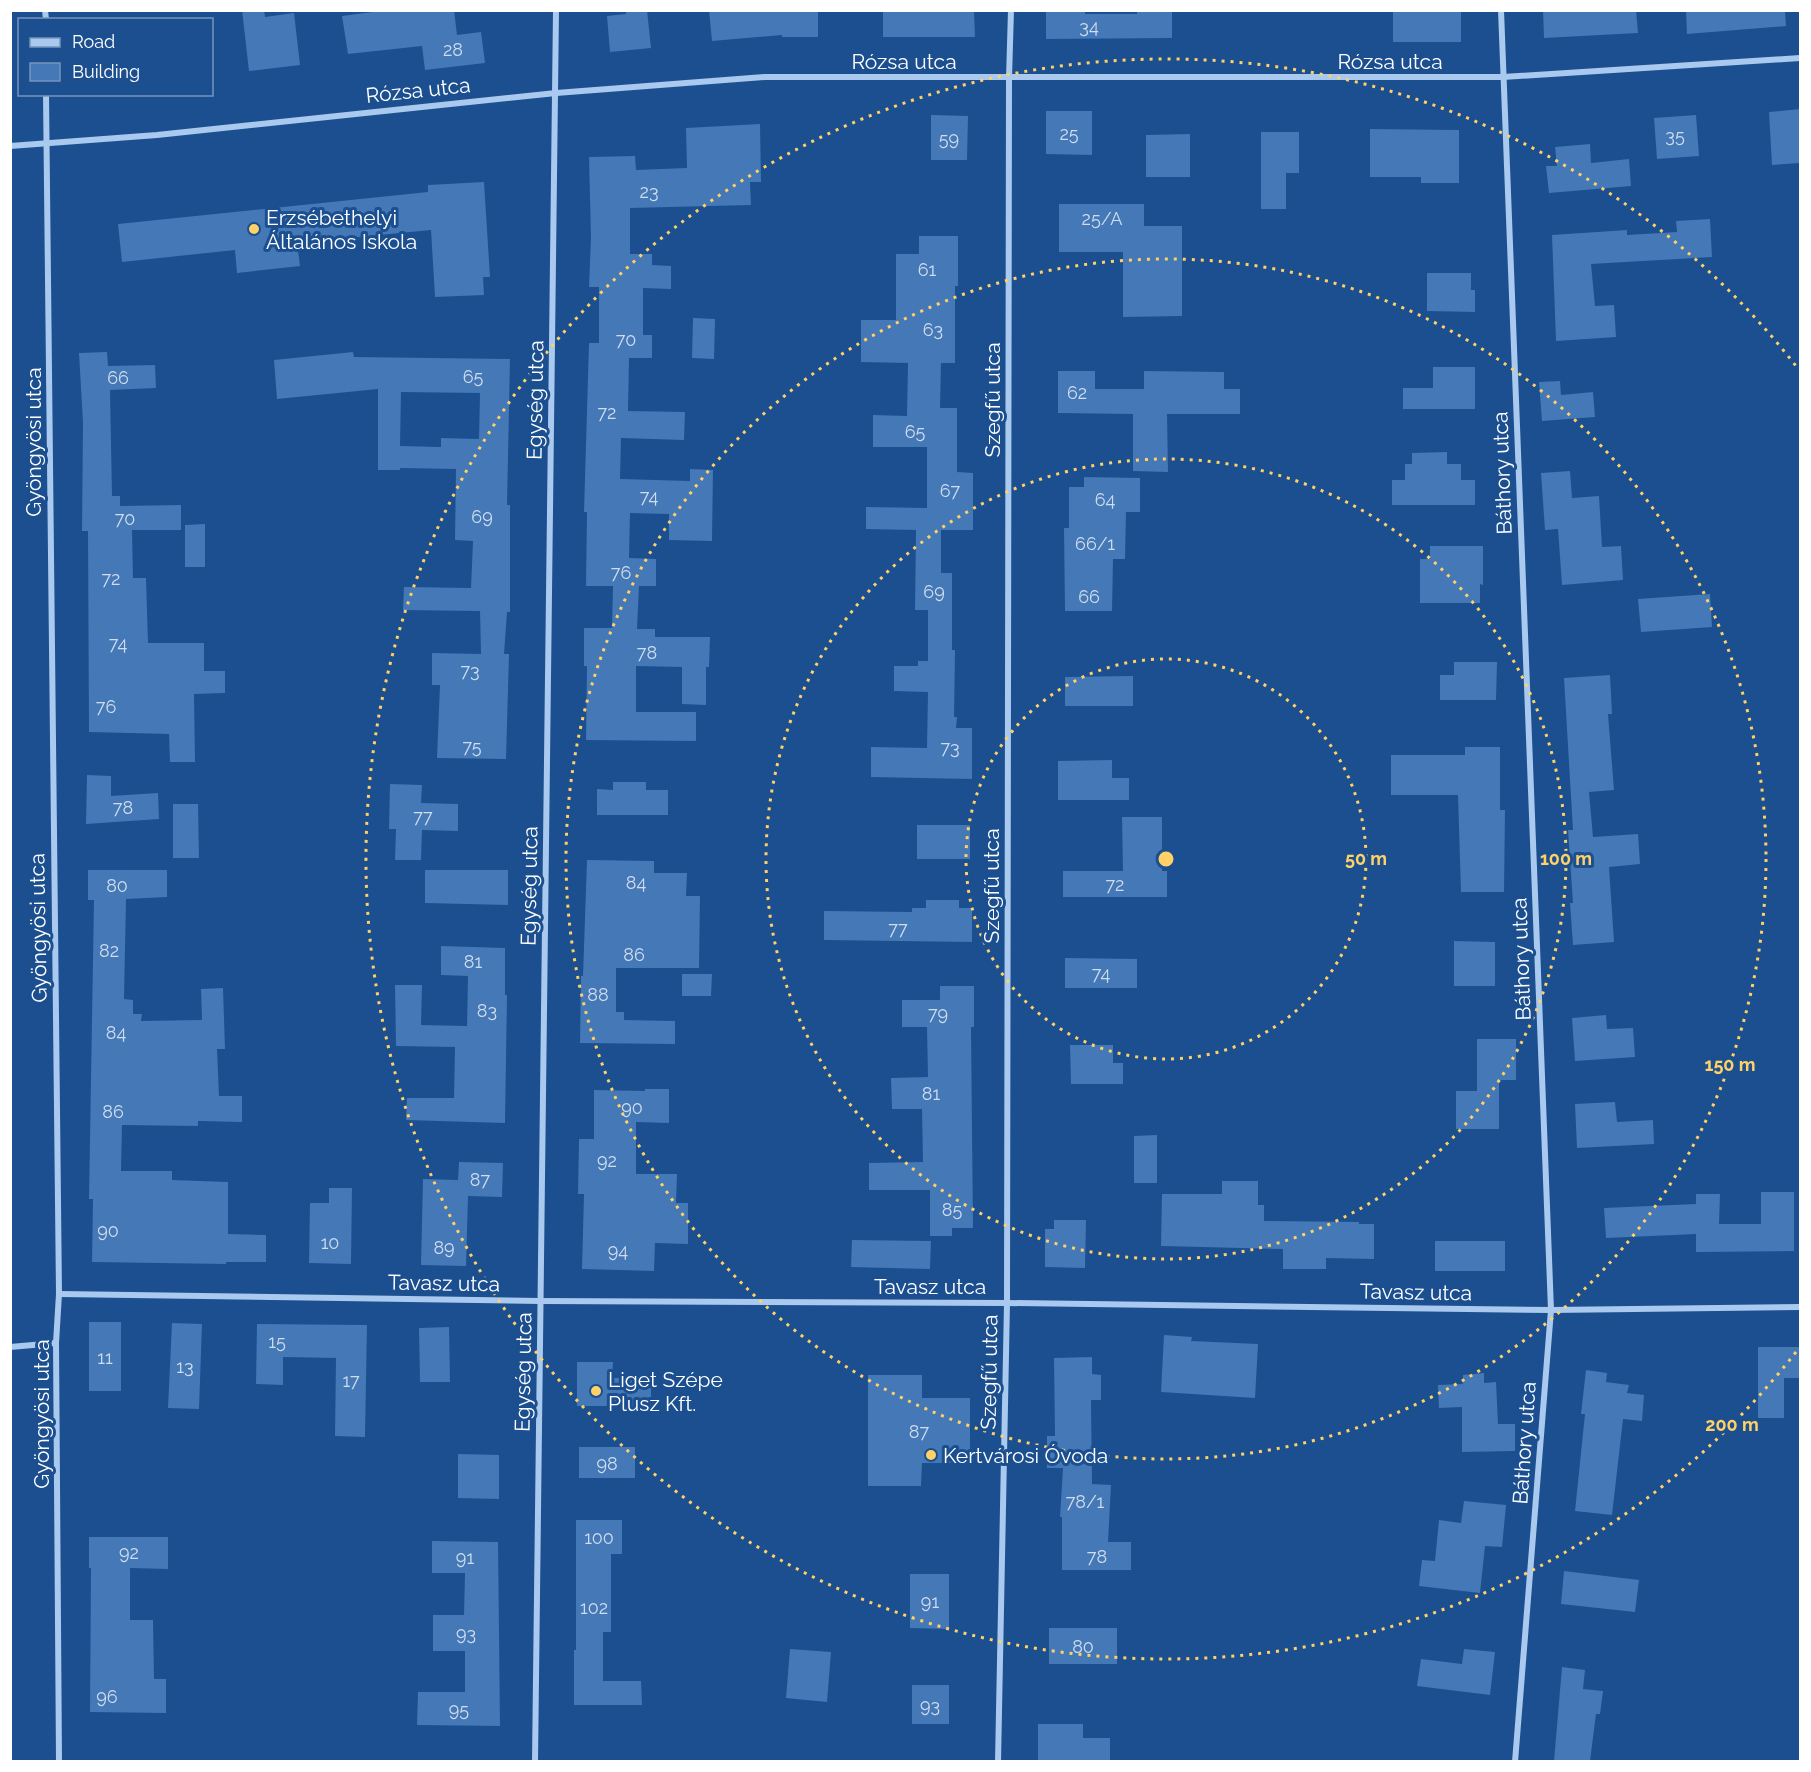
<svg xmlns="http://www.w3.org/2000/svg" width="1811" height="1772" viewBox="0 0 1811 1772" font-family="Raleway,sans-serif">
<rect width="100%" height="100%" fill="#1b4f8f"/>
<g fill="#4478b7" fill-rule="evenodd">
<polygon points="242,10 264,10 265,17 294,13 300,65 249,71"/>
<polygon points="388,10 454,10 457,35 481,32 485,63 425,70 422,46 348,54 342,16"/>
<polygon points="626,10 647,10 651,48 610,52 607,16 626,14"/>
<polygon points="709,10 818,10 818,37 782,37 782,35 712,41"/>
<polygon points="883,10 974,10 975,37 883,37"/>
<polygon points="1046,10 1085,10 1085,14 1137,14 1137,10 1172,10 1172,38 1046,39"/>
<rect x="1393" y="10" width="68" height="32"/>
<polygon points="1543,10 1636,10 1638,33 1544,38"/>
<polygon points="1686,10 1785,10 1786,26 1687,34"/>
<polygon points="1800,109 1800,163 1772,165 1769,112"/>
<polygon points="1046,111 1092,111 1092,155 1046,154"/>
<polygon points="931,115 968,116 967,160 931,160"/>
<polygon points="1696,115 1699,156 1657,159 1654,118"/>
<polygon points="760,124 761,182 750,182 751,205 630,208 630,254 652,254 652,265 671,266 671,289 643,288 643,335 652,335 652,358 629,358 628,411 685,412 684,440 621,438 620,479 690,481 690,469 713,470 712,541 669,540 669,514 630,513 629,558 656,559 656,586 639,586 637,629 655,629 655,637 710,637 709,667 706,667 706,705 682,704 682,667 636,666 636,712 696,712 696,741 586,740 587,666 584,666 584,628 612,628 613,586 586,586 587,512 584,512 589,343 599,343 599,287 589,287 591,238 589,157 635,156 636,170 687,168 686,128"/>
<polygon points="1370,129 1459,130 1459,183 1421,183 1421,177 1370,177"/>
<polygon points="1261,132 1299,132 1299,173 1286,173 1286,209 1261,209"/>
<polygon points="1190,134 1190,177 1146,177 1146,135"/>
<polygon points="1590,144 1591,163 1629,159 1631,186 1549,193 1546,166 1557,166 1555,147"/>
<polygon points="484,182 490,277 483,277 484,295 435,297 431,230 297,243 300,266 237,273 235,250 122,262 118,224 428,192 428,185"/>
<polygon points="1059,204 1144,204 1144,226 1182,226 1182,316 1123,317 1123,252 1059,252"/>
<polygon points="1710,219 1712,257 1591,264 1595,306 1614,305 1616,337 1556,341 1552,235 1627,230 1627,235 1677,232 1676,221"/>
<polygon points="919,236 958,236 958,286 955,286 955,363 941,363 940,408 957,408 957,472 973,473 973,530 941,530 941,573 952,573 952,650 955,650 954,717 957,717 956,728 972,728 972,779 871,777 871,747 927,748 928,692 894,691 894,666 918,666 918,661 928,661 928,610 915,610 916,530 866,529 866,507 927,508 927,447 873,447 873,415 907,416 908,363 861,362 861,320 896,320 896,254 919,254"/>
<polygon points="1427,273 1471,273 1471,290 1475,290 1475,312 1427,311"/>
<polygon points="693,318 715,319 714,359 692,358"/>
<polygon points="107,352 108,366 155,365 156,388 110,390 112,496 120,496 120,506 181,505 181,530 132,530 133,578 146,578 148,643 204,643 204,671 225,671 225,693 194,694 195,762 170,762 169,734 89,732 88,531 82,531 83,423 79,353"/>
<path d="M353,352L354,357L510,359L507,505H510V612H507L504,654H509L506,759L437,758L440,685H432V653L481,654L480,611L403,610L404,587L471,588L473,541L455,540L456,469L400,468V470H378V389L277,399L274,360ZM401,392L480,393L479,439L441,438V447L400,446Z"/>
<polygon points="1433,367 1475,367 1475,409 1403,409 1403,388 1433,388"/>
<polygon points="1058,371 1095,371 1095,389 1144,389 1144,371 1224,372 1224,389 1240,389 1240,414 1167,414 1168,472 1133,471 1133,414 1058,413"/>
<polygon points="1560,381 1561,395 1593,392 1595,417 1542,421 1539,382"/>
<polygon points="1447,452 1447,464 1461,464 1461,480 1475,480 1475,505 1392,505 1392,480 1405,480 1405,464 1412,464 1412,453"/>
<polygon points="1570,471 1572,498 1599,496 1602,547 1621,546 1623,580 1562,585 1558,529 1545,530 1541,473"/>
<polygon points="1084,477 1140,478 1140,512 1126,512 1125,559 1113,559 1112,611 1065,611 1064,528 1069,528 1069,487 1084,487"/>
<polygon points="205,524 205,567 185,567 185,525"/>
<polygon points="1430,546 1483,546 1483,585 1480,584 1480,603 1420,603 1420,559 1430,559"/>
<polygon points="1710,594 1712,627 1641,632 1638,599"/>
<polygon points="1454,662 1497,662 1496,700 1440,700 1440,675 1454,675"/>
<polygon points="1610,675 1612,714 1608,714 1614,790 1589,792 1593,837 1638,834 1640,864 1609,867 1614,942 1573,945 1570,903 1573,903 1568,830 1573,830 1564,678"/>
<polygon points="1133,676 1133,706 1065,706 1065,677"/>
<polygon points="1465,747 1500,747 1500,810 1505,810 1504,892 1461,892 1458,795 1391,795 1391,755 1465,755"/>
<polygon points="1112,760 1112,778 1129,778 1129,800 1058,800 1058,761"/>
<polygon points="87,775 111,776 111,796 158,793 159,819 86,824"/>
<polygon points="613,782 646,782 646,790 668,790 668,815 597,815 597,789 613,790"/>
<polygon points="390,784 422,785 421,803 458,804 458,831 422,830 421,860 395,860 396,829 389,829"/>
<polygon points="173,804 198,804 199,858 173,858"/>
<polygon points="1122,817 1162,817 1162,871 1167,871 1167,897 1063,897 1063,871 1123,871"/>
<rect x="917" y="825" width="53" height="34"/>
<polygon points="587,860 654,861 654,873 687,873 686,896 700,896 699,968 616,968 616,1012 624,1012 624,1020 675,1021 675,1044 580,1043 581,976 583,976"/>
<polygon points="88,870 167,870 167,897 126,899 124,999 133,1000 133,1014 142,1014 141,1021 202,1020 201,989 223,988 225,1049 217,1049 219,1096 242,1096 242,1122 198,1121 198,1126 122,1125 121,1171 172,1171 172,1180 228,1182 228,1234 266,1235 266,1262 226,1262 226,1264 92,1262 93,1199 89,1199 94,900 88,900"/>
<polygon points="425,870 508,870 508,905 425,903"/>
<polygon points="926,900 959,900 959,908 972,908 972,942 824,940 824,911 912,912 912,908 926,908"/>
<polygon points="1454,941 1495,942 1495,986 1454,986"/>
<polygon points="441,946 505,948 505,995 507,995 505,1123 406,1120 407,1098 454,1098 455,1047 396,1046 395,985 422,985 421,1025 467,1026 468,976 441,975"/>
<polygon points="1065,958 1137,959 1137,988 1065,988"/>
<polygon points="682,974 712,974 711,996 682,996"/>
<polygon points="940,986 974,986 974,1027 971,1027 973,1228 952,1228 952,1236 930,1236 930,1190 869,1190 869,1163 923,1162 922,1109 892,1109 891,1078 928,1077 927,1027 902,1027 902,1000 940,1000"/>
<polygon points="1606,1015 1607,1029 1633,1028 1635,1057 1575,1061 1572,1018"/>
<polygon points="1477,1039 1516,1039 1516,1080 1499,1080 1499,1129 1456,1129 1456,1091 1477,1091"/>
<polygon points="1070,1045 1113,1045 1113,1063 1123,1063 1123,1084 1071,1084"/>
<polygon points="645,1089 669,1089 669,1123 636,1122 636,1174 677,1174 676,1203 688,1203 688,1244 655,1243 654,1271 582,1269 584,1194 578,1194 579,1139 594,1139 594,1090 645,1091"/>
<polygon points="1615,1102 1617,1122 1653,1120 1654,1144 1577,1148 1575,1104"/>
<polygon points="1157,1135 1157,1183 1134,1183 1134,1136"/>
<polygon points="459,1162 503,1163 502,1197 468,1196 466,1266 421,1265 423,1179 458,1180"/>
<polygon points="1222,1181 1258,1181 1258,1205 1264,1205 1264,1221 1359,1222 1359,1224 1374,1224 1374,1259 1326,1258 1326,1269 1283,1269 1283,1249 1161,1246 1162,1194 1222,1194"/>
<polygon points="329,1188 352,1188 351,1264 309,1263 310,1203 329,1203"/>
<polygon points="1761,1192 1794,1192 1794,1251 1696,1252 1696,1234 1606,1238 1604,1208 1696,1204 1696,1194 1720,1194 1719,1224 1761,1224"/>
<polygon points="1054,1220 1086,1220 1085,1268 1045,1267 1045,1229 1054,1229"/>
<polygon points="852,1240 931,1241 930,1269 851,1267"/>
<rect x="1435" y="1241" width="70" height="30"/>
<rect x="89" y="1322" width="32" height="69"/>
<polygon points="172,1323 202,1324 199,1409 168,1408"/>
<polygon points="257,1324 367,1325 365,1437 335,1436 336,1358 283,1357 283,1385 256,1384"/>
<polygon points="449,1327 450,1382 420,1382 419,1328"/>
<polygon points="1164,1335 1192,1337 1191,1341 1258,1344 1255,1398 1161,1392"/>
<polygon points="1758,1347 1799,1347 1799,1378 1784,1378 1784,1418 1758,1418"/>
<polygon points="1092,1357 1092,1374 1101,1375 1101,1400 1091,1400 1092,1484 1111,1485 1108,1542 1131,1542 1131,1570 1062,1570 1062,1517 1060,1517 1063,1468 1047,1468 1047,1436 1055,1436 1054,1358"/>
<polygon points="577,1362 613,1362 612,1378 651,1378 651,1406 577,1406"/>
<polygon points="1586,1370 1607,1373 1606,1382 1629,1385 1627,1393 1644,1395 1642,1421 1623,1419 1612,1515 1575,1511 1585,1414 1581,1414"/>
<polygon points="1484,1373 1484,1383 1496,1382 1498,1424 1515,1424 1515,1451 1462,1452 1462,1407 1439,1408 1438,1385 1463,1384 1463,1375"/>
<polygon points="868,1375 922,1375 922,1398 970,1398 970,1463 922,1463 921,1486 868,1486"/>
<rect x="579" y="1447" width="56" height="31"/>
<polygon points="458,1454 499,1455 499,1499 458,1498"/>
<polygon points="1464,1501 1506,1505 1502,1547 1485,1546 1480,1593 1419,1586 1422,1560 1435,1561 1439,1520 1461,1523"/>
<polygon points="576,1520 622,1520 622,1554 611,1554 611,1632 603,1632 603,1681 641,1681 642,1705 574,1705 574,1650 576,1650"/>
<polygon points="89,1537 168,1537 168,1569 130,1568 130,1620 153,1620 154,1679 166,1679 166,1713 90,1712 91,1568 89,1568"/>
<polygon points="432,1541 498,1542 500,1726 417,1725 418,1692 465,1692 465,1651 433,1651 433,1615 464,1615 465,1573 432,1573"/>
<polygon points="1564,1571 1639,1580 1635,1612 1561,1604"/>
<polygon points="910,1574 949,1574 949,1629 910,1628"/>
<rect x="1049" y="1628" width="68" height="36"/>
<polygon points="790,1649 831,1652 827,1702 786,1698"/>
<polygon points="1464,1649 1495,1652 1490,1695 1417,1686 1421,1659 1462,1664"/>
<polygon points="1562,1667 1585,1670 1583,1689 1603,1691 1600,1714 1596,1714 1590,1761 1554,1761"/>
<rect x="912" y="1685" width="37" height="39"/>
<polygon points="1038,1724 1083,1724 1083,1738 1110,1738 1110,1761 1038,1761"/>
</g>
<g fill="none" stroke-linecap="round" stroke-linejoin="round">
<g stroke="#a9c9ee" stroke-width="6">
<polyline points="45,10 46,20"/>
<polyline points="1501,10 1551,1310 1515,1762"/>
<polyline points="46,94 59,1294 56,1343 59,1762"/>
<polyline points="10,146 157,135 556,93 765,77 1503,77 1800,58"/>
<polyline points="59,1294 540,1301 1007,1303 1551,1310 1800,1307"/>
<polyline points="10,1347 56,1343"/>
<polyline points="535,1762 556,10"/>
<polyline points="998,1762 1007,1303 1009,78 1011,10"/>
</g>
</g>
<g fill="none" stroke="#ffd166" stroke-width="3" stroke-dasharray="3 6">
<circle cx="1166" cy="859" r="200"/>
<circle cx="1166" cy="859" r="400"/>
<circle cx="1166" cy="859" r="600"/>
<path d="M1796 1352A800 800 0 1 1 1796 366"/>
</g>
<g fill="#ffd166" stroke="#1b4f8f" stroke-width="2">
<circle cx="254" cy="229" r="6"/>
<circle cx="596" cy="1391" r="6"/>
<circle cx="931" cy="1455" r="6"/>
</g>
<g text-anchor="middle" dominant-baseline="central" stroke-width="6" stroke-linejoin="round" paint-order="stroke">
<g font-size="18" fill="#d0dded">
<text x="1089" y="26">34</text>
<text x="453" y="49">28</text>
<text x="1069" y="133">25</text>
<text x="1675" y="135">35</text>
<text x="949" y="138">59</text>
<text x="649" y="191">23</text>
<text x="1102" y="218">25/A</text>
<text x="927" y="269">61</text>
<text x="933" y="329">63</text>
<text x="626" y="339">70</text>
<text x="473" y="376">65</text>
<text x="118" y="377">66</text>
<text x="1077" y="392">62</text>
<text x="607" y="412">72</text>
<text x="915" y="431">65</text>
<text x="950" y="490">67</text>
<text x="649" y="496">74</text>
<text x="1105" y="499">64</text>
<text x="482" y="516">69</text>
<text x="125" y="518">70</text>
<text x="1095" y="543">66/1</text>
<text x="621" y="572">76</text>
<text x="111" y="578">72</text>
<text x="934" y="591">69</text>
<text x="1089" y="596">66</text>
<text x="118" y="643">74</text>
<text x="647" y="652">78</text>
<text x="470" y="670">73</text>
<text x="106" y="706">76</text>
<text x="472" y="746">75</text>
<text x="950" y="747">73</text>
<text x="123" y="807">78</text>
<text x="423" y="816">77</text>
<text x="636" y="882">84</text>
<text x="1115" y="884">72</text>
<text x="117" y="885">80</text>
<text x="898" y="928">77</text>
<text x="109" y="950">82</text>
<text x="634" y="954">86</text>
<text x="473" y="961">81</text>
<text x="1101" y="973">74</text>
<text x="598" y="994">88</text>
<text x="487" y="1010">83</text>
<text x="938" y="1013">79</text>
<text x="116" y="1032">84</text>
<text x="931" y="1093">81</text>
<text x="632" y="1107">90</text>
<text x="113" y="1111">86</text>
<text x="607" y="1160">92</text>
<text x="480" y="1179">87</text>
<text x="952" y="1209">85</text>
<text x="108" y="1230">90</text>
<text x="330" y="1242">10</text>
<text x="444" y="1247">89</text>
<text x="618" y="1250">94</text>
<text x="277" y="1341">15</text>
<text x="105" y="1357">11</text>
<text x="185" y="1366">13</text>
<text x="351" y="1380">17</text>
<text x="919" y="1431">87</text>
<text x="607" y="1463">98</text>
<text x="1085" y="1501">78/1</text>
<text x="599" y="1537">100</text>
<text x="129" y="1552">92</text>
<text x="1097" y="1556">78</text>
<text x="465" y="1557">91</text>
<text x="930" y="1601">91</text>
<text x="594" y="1607">102</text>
<text x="466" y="1633">93</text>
<text x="1083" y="1646">80</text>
<text x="107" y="1696">96</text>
<text x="930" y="1705">93</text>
<text x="459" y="1709">95</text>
</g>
<g font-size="21" fill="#fff" stroke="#1b4f8f">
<text x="904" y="61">Rózsa utca</text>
<text x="1390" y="61">Rózsa utca</text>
<text transform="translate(418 90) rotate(-6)">Rózsa utca</text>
<text transform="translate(535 400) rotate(-89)">Egység utca</text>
<text transform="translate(992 400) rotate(-90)">Szegfű utca</text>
<text transform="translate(33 442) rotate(-90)">Gyöngyösi utca</text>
<text transform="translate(1502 473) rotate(-92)">Báthory utca</text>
<text transform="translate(529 886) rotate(-89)">Egység utca</text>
<text transform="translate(991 886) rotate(-90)">Szegfű utca</text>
<text transform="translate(38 928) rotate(-91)">Gyöngyösi utca</text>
<text transform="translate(1521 959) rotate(-92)">Báthory utca</text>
<text transform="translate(444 1283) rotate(1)">Tavasz utca</text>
<text x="930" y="1286">Tavasz utca</text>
<text transform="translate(1416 1292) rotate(1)">Tavasz utca</text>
<text transform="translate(523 1372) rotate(-89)">Egység utca</text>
<text transform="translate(989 1372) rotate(-89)">Szegfű utca</text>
<text transform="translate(41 1414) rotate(-90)">Gyöngyösi utca</text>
<text transform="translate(1524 1443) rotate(-86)">Báthory utca</text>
</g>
<g font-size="21" fill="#fff" stroke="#1b4f8f" text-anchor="start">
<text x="266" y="217">Erzsébethelyi<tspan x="266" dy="24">Általános Iskola</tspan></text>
<text x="608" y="1379">Liget Szépe<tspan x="608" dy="24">Plusz Kft.</tspan></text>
<text x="943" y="1455">Kertvárosi Óvoda</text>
</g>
</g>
<circle cx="1166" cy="859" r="9" fill="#ffd166" stroke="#1b4f8f" stroke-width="3"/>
<g font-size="18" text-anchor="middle" font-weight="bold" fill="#ffd166" stroke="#1b4f8f" stroke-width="6" stroke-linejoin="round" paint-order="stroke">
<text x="1366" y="865">50 m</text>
<text x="1566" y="865">100 m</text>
<text x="1730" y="1071">150 m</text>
<text x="1732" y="1431">200 m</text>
</g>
<rect width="1811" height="1772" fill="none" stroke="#ffffff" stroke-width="24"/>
<rect x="18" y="18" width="195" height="78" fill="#1b4f8f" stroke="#7695bc" stroke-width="1.5"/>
<rect x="30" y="38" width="30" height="9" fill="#a9c9ee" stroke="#7695bc" stroke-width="1.5"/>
<text x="72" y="48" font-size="18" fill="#ffffff">Road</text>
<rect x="30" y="63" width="30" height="18" fill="#4478b7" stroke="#7695bc" stroke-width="1.5"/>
<text x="72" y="78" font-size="18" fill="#ffffff">Building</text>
</svg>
